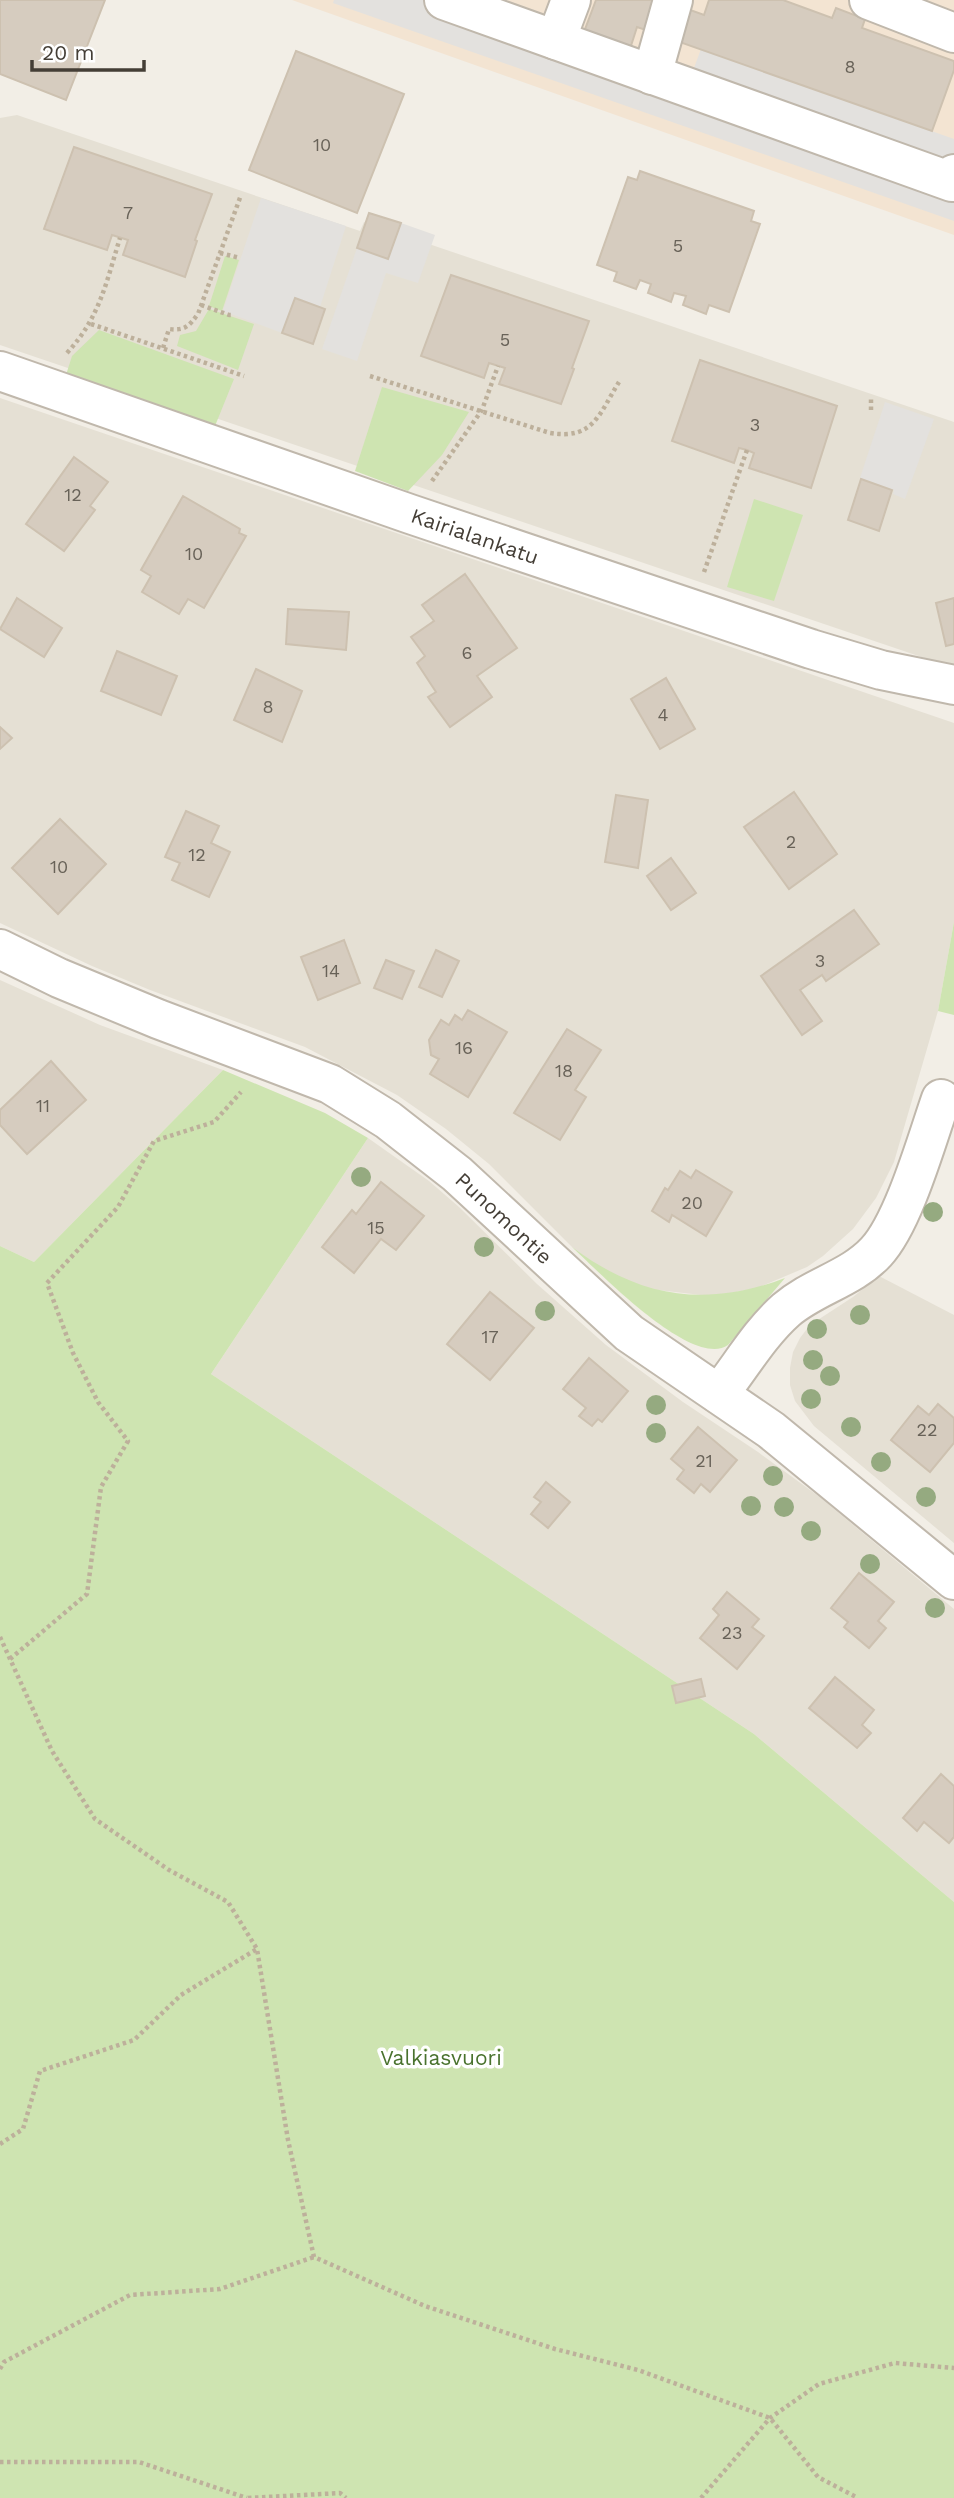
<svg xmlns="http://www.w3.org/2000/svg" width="954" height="2498" viewBox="0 0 954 2498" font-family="'Work Sans',sans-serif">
<rect width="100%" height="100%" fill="#f2eee6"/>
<g fill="#e5e0d4">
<polygon points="17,115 360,231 364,222 954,422 954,668 0,345 0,118"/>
<polygon points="0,398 954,723 954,922 938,1011 894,1162 876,1198 853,1229 823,1256 807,1267 757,1288 721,1295 701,1295 649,1289 622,1279 597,1266 572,1247 489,1164 446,1129 397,1095 305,1047 150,990 92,966 0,923"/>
<polygon points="0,980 100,1025 223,1070 34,1262 0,1246"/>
<polygon points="368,1138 429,1181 459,1207 537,1284 606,1345 683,1402 758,1452 821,1498 954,1609 954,1902 754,1734 211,1374"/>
<polygon points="879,1276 954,1315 954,1543 814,1426 795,1401 790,1385 790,1368 793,1352 800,1338 810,1325 853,1297"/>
</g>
<polygon fill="#f3e4d2" points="292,0 954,0 954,235 731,156"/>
<g fill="#cee4b1">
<polygon points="225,256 239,260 222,311 209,306"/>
<polygon points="209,309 254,324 238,370 177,346 180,335 196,331"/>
<polygon points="99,330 234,379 215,426 66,375 72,356"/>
<polygon points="382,387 469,412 442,455 408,491 355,471"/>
<polygon points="754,499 803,515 774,601 727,587"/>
<polygon points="954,922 954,1015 938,1011"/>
<polygon points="223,1070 325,1113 368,1138 211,1374 754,1734 954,1902 954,2498 0,2498 0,1246 34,1262"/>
<path d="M572,1247C640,1298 706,1308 785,1278L728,1345C693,1370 598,1271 572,1247Z"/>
</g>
<g fill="#e3e1de">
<polygon points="334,0 494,0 694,68 701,49 954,139 954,221 333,3"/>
<polygon points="261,198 346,226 320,307 295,299 282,333 223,311"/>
<polygon points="401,223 435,235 418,283 386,273 357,361 322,349 357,248 388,259"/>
<polygon points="885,402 934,419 905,499 893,494 894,490 860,478"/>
</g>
<g fill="#d6ccbf" stroke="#cdc1b0" stroke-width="2">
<polygon points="0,0 105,0 66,100 0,74"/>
<polygon points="596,0 657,0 646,30 637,27 630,49 584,32"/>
<polygon points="709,0 783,0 832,18 836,8 865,19 862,28 954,61 954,70 932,131 671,39 682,7 704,15"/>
<polygon points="296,51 404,94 357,213 249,170"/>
<polygon points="74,147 212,194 195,240 197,241 185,277 123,255 128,240 112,235 107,250 44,229"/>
<polygon points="640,171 754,211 751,221 760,224 729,312 709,305 706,314 683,305 686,296 674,293 671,302 648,293 651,284 640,280 636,289 614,281 617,272 597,265 628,177 637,180"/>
<polygon points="369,213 401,223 388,259 357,248"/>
<polygon points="451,275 589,321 572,368 574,369 561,404 499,384 505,368 489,363 484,378 421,356"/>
<polygon points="295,298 325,309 313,344 282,333"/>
<polygon points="700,360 837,406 811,488 749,468 754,453 747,450 739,448 734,463 672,441"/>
<polygon points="74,457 108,482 90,506 95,510 64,551 26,524"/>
<polygon points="861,479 892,490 879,531 848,520"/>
<polygon points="183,496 240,529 239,533 246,536 204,608 188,599 179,614 142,592 151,576 141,570"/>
<polygon points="465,574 517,648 477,676 492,697 450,727 428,697 436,692 417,663 425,656 411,637 434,621 422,605"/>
<polygon points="17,598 62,628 44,657 0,629"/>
<polygon points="954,598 954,644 946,646 936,603"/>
<polygon points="288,609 349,612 346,650 286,644"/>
<polygon points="117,651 177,676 161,715 101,691"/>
<polygon points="256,669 302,691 282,742 234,720"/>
<polygon points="666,678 695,729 660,749 631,699"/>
<polygon points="0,727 12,738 0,749"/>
<polygon points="794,792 837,854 789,889 744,827"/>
<polygon points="616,795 648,800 638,868 605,862"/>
<polygon points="186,811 219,826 211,843 230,852 209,897 172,880 180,863 165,857"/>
<polygon points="60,819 106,864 58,914 12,868"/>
<polygon points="671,858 696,893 671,910 647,876"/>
<polygon points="854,910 879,944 826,981 822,975 800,990 822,1021 802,1035 761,976"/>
<polygon points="344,940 360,983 318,1000 301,957"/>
<polygon points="436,950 459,961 442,997 419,987"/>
<polygon points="386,960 414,971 402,999 374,988"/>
<polygon points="468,1010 507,1032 468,1097 430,1074 439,1059 431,1055 429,1040 441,1020 449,1025 455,1015 462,1020"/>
<polygon points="567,1029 601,1050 575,1090 586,1097 560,1140 514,1113"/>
<polygon points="51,1061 86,1100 27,1154 0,1125 0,1110"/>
<polygon points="696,1170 732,1192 706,1236 672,1215 669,1222 652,1211 665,1188 668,1190 680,1171 691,1178"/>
<polygon points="381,1182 424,1216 396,1250 381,1239 354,1273 322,1247 352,1210 356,1214"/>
<polygon points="490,1292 534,1328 490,1380 447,1344"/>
<polygon points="589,1358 628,1391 602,1422 598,1419 592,1426 579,1416 586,1408 563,1389"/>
<polygon points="938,1404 954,1418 954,1443 930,1472 891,1440 918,1406 929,1415"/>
<polygon points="698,1427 737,1460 710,1492 701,1484 694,1493 677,1479 684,1470 671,1459"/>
<polygon points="546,1482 570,1502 548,1528 531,1514 541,1502 534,1497"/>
<polygon points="859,1573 894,1602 878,1621 886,1628 869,1648 844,1627 848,1622 831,1608"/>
<polygon points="727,1592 759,1619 752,1627 764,1636 737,1669 700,1638 719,1615 713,1609"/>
<polygon points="835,1677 874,1710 862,1725 871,1733 857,1748 809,1708"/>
<polygon points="701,1679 705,1696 676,1703 672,1686"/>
<polygon points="941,1774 954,1786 954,1837 949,1843 924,1822 917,1831 903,1818"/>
</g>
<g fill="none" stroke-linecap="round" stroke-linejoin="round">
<g stroke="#c0b8ac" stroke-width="42">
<g id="minor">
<polyline points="444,0 952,182 954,174"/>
<polyline points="869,0 954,33"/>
<polyline points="556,40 571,0"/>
<polyline points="652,75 673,0"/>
<polyline points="0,371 410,514 811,649 881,670 954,685"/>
<polyline points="0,949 59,978 158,1019 330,1084 388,1120 457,1174 629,1333 771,1430 954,1580"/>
<path d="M719,1394C741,1366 760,1333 786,1310C814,1286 851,1279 876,1252C904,1222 927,1139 941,1099"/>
</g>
</g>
<g stroke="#bdb09b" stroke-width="4.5" stroke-dasharray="3.5 3.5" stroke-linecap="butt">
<polyline points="220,253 240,258"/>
<polyline points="201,305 229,315 234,315"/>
<polyline points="91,324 244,376"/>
<path d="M163,348L169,329C185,331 189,326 198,314L241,195"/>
<path d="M67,353C100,317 106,283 120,238"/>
<path d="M370,376L550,433C594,440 599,414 619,382"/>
<polyline points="871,410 871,397"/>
<polyline points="432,481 482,410 498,366"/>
<polyline points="704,572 747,450"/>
<polyline points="0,1637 52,1751 95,1819 169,1870 228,1902 257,1949 288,2140 314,2257 425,2306 555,2349 638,2370 770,2418 818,2477 858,2498"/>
<polyline points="10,1659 87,1594 101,1487 128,1441 98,1402 73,1353 47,1283 118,1207 154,1141 214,1122 241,1092"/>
<polyline points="0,2144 23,2129 40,2071 134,2040 181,1995 257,1949"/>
<polyline points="0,2369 4,2362 130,2295 220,2289 314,2257"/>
<polyline points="0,2462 139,2462 247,2498"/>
<polyline points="248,2498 340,2493 346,2498"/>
<polyline points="701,2498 770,2418 819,2384 895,2363 954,2368"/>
</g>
<use href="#minor" stroke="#fff" stroke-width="38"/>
</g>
<g fill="#95aa80">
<circle cx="361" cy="1177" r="10"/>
<circle cx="933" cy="1212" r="10"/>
<circle cx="484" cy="1247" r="10"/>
<circle cx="545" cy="1311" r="10"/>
<circle cx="860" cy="1315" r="10"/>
<circle cx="817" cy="1329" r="10"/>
<circle cx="813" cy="1360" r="10"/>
<circle cx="830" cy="1376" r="10"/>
<circle cx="811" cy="1399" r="10"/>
<circle cx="656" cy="1405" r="10"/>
<circle cx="851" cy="1427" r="10"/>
<circle cx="656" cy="1433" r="10"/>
<circle cx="881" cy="1462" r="10"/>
<circle cx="773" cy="1476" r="10"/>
<circle cx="926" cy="1497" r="10"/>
<circle cx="751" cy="1506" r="10"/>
<circle cx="784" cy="1507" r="10"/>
<circle cx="811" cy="1531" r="10"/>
<circle cx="870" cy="1564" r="10"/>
<circle cx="935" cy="1608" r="10"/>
</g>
<g text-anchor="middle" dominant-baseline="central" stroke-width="7" stroke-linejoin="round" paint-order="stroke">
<g font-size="18" fill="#686258">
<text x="850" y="66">8</text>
<text x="322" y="144">10</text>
<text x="128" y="212">7</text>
<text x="678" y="245">5</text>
<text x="505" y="339">5</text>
<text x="755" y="424">3</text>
<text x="73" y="494">12</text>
<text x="194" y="553">10</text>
<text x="467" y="652">6</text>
<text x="268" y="706">8</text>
<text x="663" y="714">4</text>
<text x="791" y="841">2</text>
<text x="197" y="854">12</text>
<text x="59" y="866">10</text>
<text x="820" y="960">3</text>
<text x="331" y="970">14</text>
<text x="464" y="1047">16</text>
<text x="564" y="1070">18</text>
<text x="43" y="1105">11</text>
<text x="692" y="1202">20</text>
<text x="376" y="1227">15</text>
<text x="490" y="1336">17</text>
<text x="927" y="1429">22</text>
<text x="704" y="1460">21</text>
<text x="732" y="1632">23</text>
</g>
<g font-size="21" fill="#443e36" stroke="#fff">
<text transform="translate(475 536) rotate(19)">Kairialankatu</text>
<text transform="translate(504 1218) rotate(43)">Punomontie</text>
</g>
<g font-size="21" fill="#49722d" stroke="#fff">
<text x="441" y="2057">Valkiasvuori</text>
</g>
</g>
<path d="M32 60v10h112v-10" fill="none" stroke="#443e36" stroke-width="3.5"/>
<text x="42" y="60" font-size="21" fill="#443e36" stroke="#ffffff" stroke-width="5" paint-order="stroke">20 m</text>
</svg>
